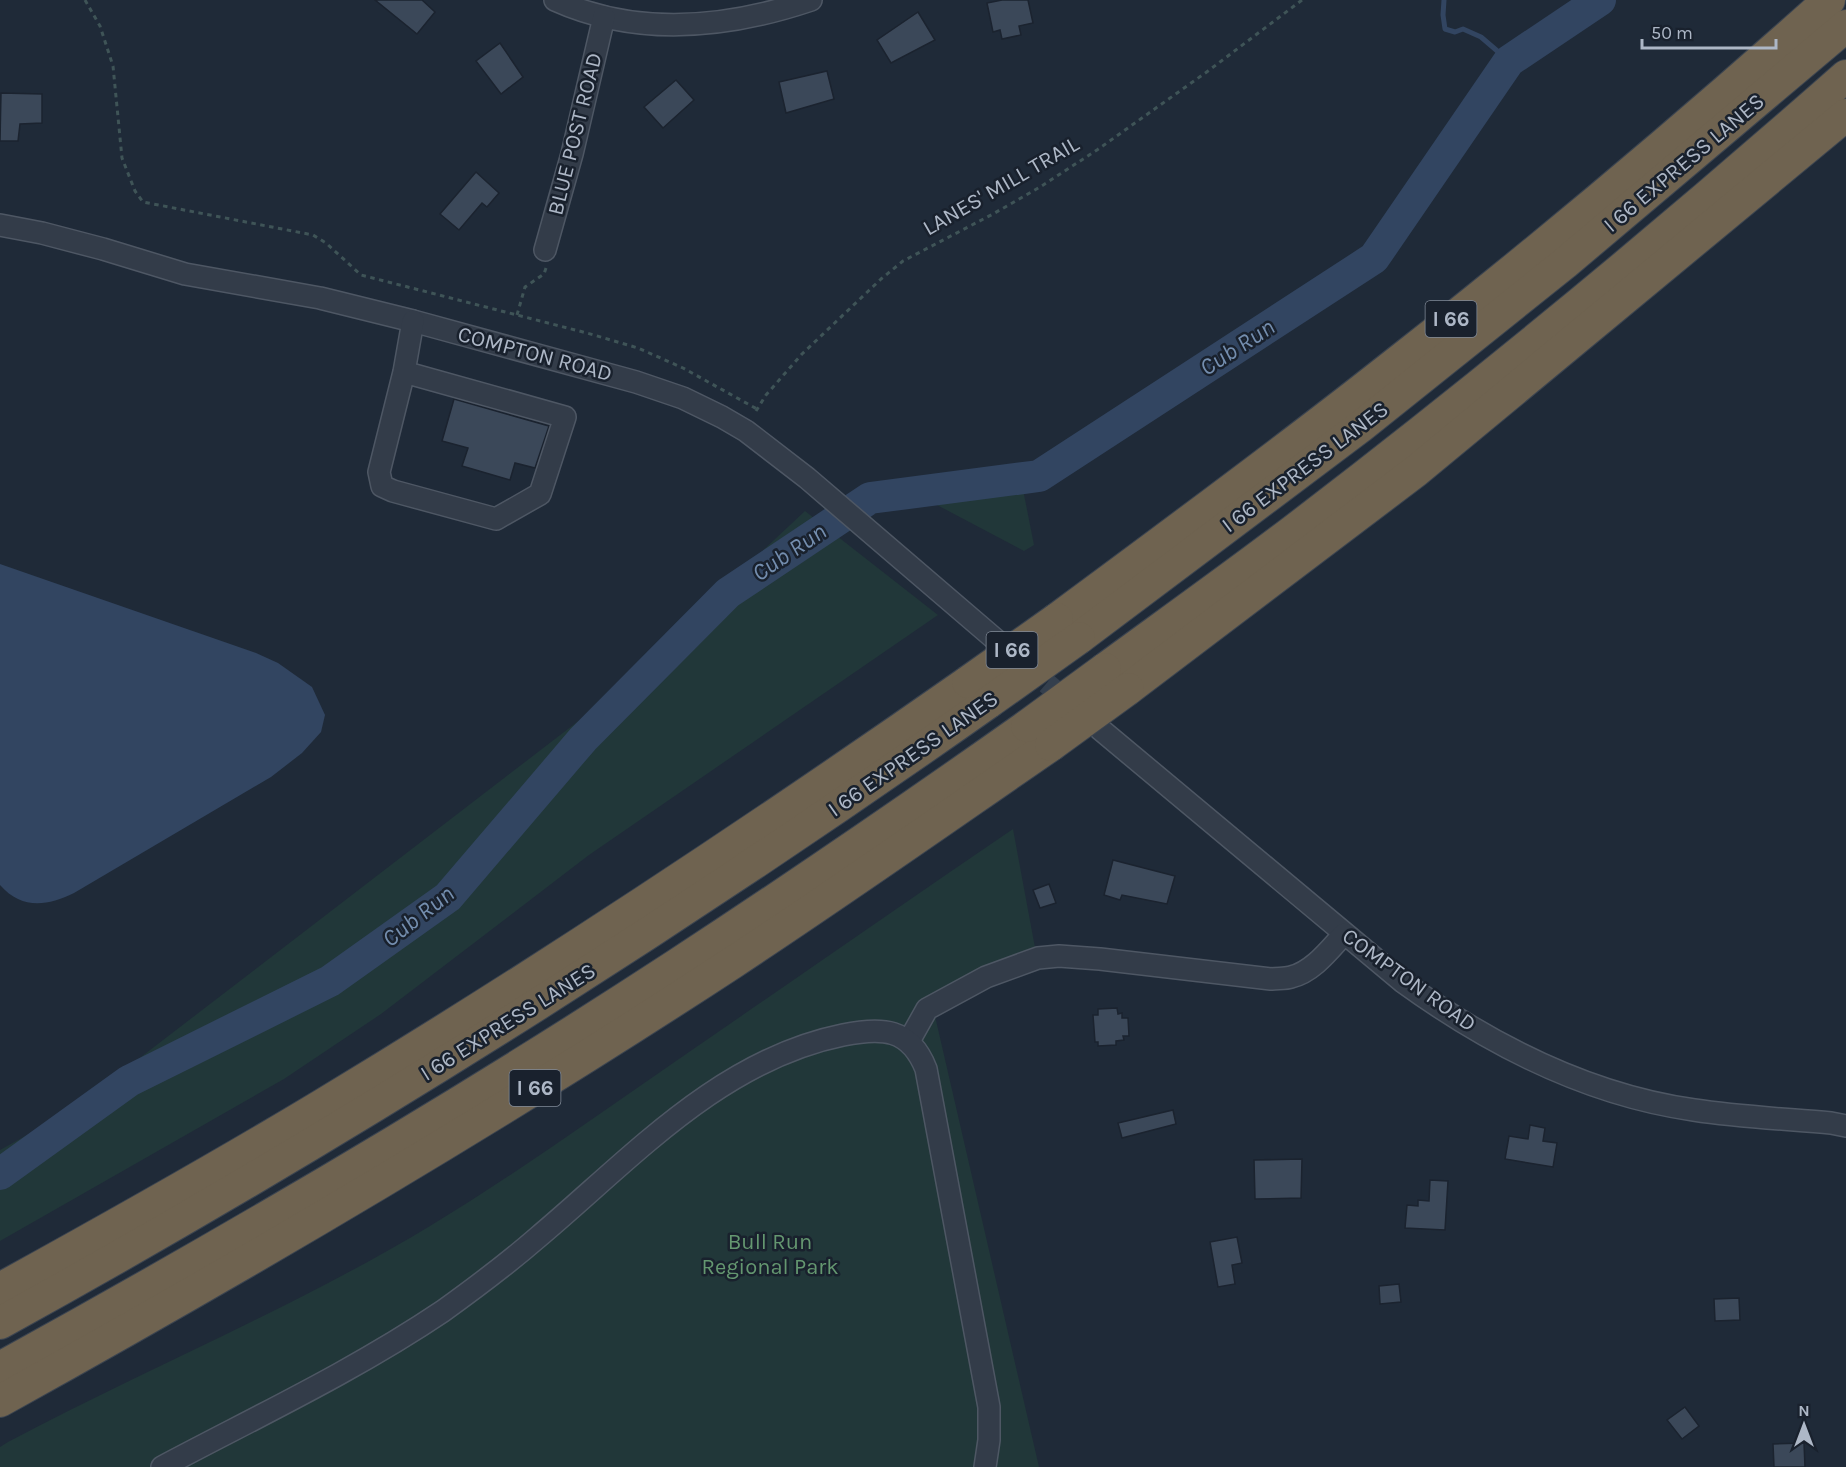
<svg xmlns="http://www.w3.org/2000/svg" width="1846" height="1467" viewBox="0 0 1846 1467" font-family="Karla,sans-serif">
<rect width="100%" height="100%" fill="#1f2a38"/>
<g fill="#213739">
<polygon points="1014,469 1019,469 1034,545 1024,551 920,496"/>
<polygon points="805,511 938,615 589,855 381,1014 284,1079 0,1241 0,1150 72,1110 594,709"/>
<path d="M1013,829L1036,953L932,1003L1039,1467H0V1447L8,1442C148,1368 294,1308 430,1226C514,1175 595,1117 676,1061C788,984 900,906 1013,829Z"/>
</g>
<path fill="#324561" d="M0,564L256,653L278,663L312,687L325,715L321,732L302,753L271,777L74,893C47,906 22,910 0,885Z"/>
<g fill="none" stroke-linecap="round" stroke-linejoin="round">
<polyline stroke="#324561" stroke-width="5" points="1444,0 1443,15 1445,29 1455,32 1463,29 1481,37 1509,61"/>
<polyline stroke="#324561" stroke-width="32" points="0,1174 129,1081 330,981 448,897 583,739 728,593 870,498 1039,476 1374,258 1509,61 1600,0"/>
</g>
<g fill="#3b4859" stroke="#1b232f" stroke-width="1.5">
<polygon points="375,0 422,0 435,12 417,34"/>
<polygon points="1002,0 1028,0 1033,23 1019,26 1021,35 1002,39 1000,30 993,32 987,3"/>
<polygon points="918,12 935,40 891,63 877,40"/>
<polygon points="500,43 523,77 501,94 476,61"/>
<polygon points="827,71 834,99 786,113 779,82"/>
<polygon points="676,80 694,100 663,128 644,107"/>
<polygon points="1,93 42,94 42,123 20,124 18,141 0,141"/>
<polygon points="476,172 499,193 487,207 482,203 459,230 440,214"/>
<polygon points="454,399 549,426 535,468 515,463 510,480 462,466 468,448 442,441"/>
<polygon points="1113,860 1175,876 1167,904 1122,895 1120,900 1104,895"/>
<polygon points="1049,884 1056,903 1040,908 1033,890"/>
<polygon points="1117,1008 1118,1014 1122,1013 1122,1018 1128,1018 1129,1036 1123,1036 1124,1040 1116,1041 1116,1045 1098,1046 1098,1042 1095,1042 1093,1015 1098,1015 1098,1009"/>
<polygon points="1173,1110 1176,1124 1122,1138 1118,1123"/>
<polygon points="1530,1125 1545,1128 1543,1141 1557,1143 1553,1167 1505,1159 1509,1136 1528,1139"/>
<polygon points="1302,1159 1301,1198 1255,1199 1254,1160"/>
<polygon points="1430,1180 1448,1181 1445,1230 1405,1228 1407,1205 1418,1206 1418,1200 1429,1201"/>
<polygon points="1237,1237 1242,1263 1232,1265 1235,1284 1218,1287 1210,1242"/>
<polygon points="1399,1284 1401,1302 1380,1304 1379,1286"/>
<polygon points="1739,1298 1740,1320 1715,1321 1714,1299"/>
<polygon points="1685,1407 1699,1426 1682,1439 1667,1420"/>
<polygon points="1804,1443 1805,1467 1774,1467 1773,1444"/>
</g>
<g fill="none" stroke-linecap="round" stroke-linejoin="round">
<polyline stroke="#343f4d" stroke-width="21" stroke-dasharray="21 10" stroke-linecap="butt" points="1023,663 1072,705"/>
<g stroke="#4e5764" stroke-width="24">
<g id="minor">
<path d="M555,0C637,37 728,28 811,0"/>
<polyline points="0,225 42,233 103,249 185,274 320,298 413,321 636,382 683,398 722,417 746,431 807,478 996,640"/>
<polyline points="545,250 572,154 604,17"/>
<polyline points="404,372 565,417 540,494 496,519 393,491 382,486 379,472 404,372 413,321"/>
<path d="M1100,729L1403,982C1490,1045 1587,1095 1694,1110C1740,1117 1786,1119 1831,1123L1846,1126"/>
<path d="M909,1041L927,1009L986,977L1038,958L1059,956L1100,959L1271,979C1278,978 1285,979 1291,977C1313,972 1330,949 1344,934"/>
<path d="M162,1467C256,1417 354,1371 443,1311C475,1288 507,1264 537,1238C630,1160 719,1060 843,1035C882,1027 910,1028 926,1069L989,1407V1440L985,1467"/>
</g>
</g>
<g stroke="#3b4450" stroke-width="34">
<g id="highway">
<path d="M1057,619C1160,543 1263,467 1363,389C1523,265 1679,134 1829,0"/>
<polyline points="1079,638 1360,427 1565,263 1846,26"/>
<path d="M1105,669C1168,623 1231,578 1293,531C1483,386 1667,234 1846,76"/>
<polyline points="1128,689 1416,471 1846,115"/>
<path d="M0,1289C109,1229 218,1168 324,1104C544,971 758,829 968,682"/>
<path d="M0,1323C341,1135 671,926 989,702"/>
<path d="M0,1368C229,1242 456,1109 675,966C794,888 911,808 1027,726"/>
<path d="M0,1401C249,1263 494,1119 732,963C840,892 945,818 1051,745"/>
</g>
</g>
<g stroke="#3f5457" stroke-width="3" stroke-dasharray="4.5 4.5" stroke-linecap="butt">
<polyline points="85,0 100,26 113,66 122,158 135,191 143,202 313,235 326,243 361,275 587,333 638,348 683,368 757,409"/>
<polyline points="517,315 525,287 544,274 546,268"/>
<polyline points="756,411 766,395 802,354 881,279 903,261 993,214 1040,187 1097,150 1208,71 1302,0"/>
</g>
<use href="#minor" stroke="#333c49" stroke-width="21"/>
<use href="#highway" stroke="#6f6350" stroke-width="32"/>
<g stroke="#3b4450" stroke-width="34" stroke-linecap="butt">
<g id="highway-bridge">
<polyline points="968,682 1057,619"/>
<polyline points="989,702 1079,638"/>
<polyline points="1027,726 1105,669"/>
<polyline points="1051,745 1128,689"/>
</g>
</g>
<use href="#highway-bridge" stroke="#6f6350" stroke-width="32"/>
</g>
<g text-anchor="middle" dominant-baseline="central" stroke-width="5" stroke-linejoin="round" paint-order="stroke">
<g fill="#19212d" stroke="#818a98" stroke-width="1.5">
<rect x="1425.5" y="301" width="51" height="36" rx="4.5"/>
<rect x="986.5" y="632" width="51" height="36" rx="4.5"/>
<rect x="509.5" y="1070" width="51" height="36" rx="4.5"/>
</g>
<g font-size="21" font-weight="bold" fill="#adb7c6">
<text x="1451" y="319">I 66</text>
<text x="1012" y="650">I 66</text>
<text x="535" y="1088">I 66</text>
</g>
<g font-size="22" fill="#adb7c6" stroke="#19212d">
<text transform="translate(575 134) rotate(-76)">BLUE POST ROAD</text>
<text transform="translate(1684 163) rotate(-40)">I 66 EXPRESS LANES</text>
<text transform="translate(1001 186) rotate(-30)">LANES' MILL TRAIL</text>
<text transform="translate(535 354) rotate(15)">COMPTON ROAD</text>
<text transform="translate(1305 467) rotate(-37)">I 66 EXPRESS LANES</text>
<text transform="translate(913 754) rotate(-35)">I 66 EXPRESS LANES</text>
<text transform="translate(1409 980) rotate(36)">COMPTON ROAD</text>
<text transform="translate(508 1022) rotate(-32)">I 66 EXPRESS LANES</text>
</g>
<g font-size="22" fill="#649770" stroke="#19212d">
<text x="770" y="1242">Bull Run<tspan x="770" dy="25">Regional Park</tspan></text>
</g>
<g font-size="24" font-style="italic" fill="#748eaf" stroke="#19212d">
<text transform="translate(1237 347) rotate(-33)">Cub Run</text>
<text transform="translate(789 552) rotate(-34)">Cub Run</text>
<text transform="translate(418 916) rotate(-38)">Cub Run</text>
</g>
</g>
<g transform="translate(1804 1425)" stroke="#19212d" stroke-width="4.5" paint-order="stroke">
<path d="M0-4.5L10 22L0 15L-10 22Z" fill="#adb7c6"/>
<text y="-9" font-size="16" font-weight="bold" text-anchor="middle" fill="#adb7c6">N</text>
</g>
<path d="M1642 39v9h134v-9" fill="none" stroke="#adb7c6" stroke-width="3"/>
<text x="1651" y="39" font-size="18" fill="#adb7c6" stroke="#19212d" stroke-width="4.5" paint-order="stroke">50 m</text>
</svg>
